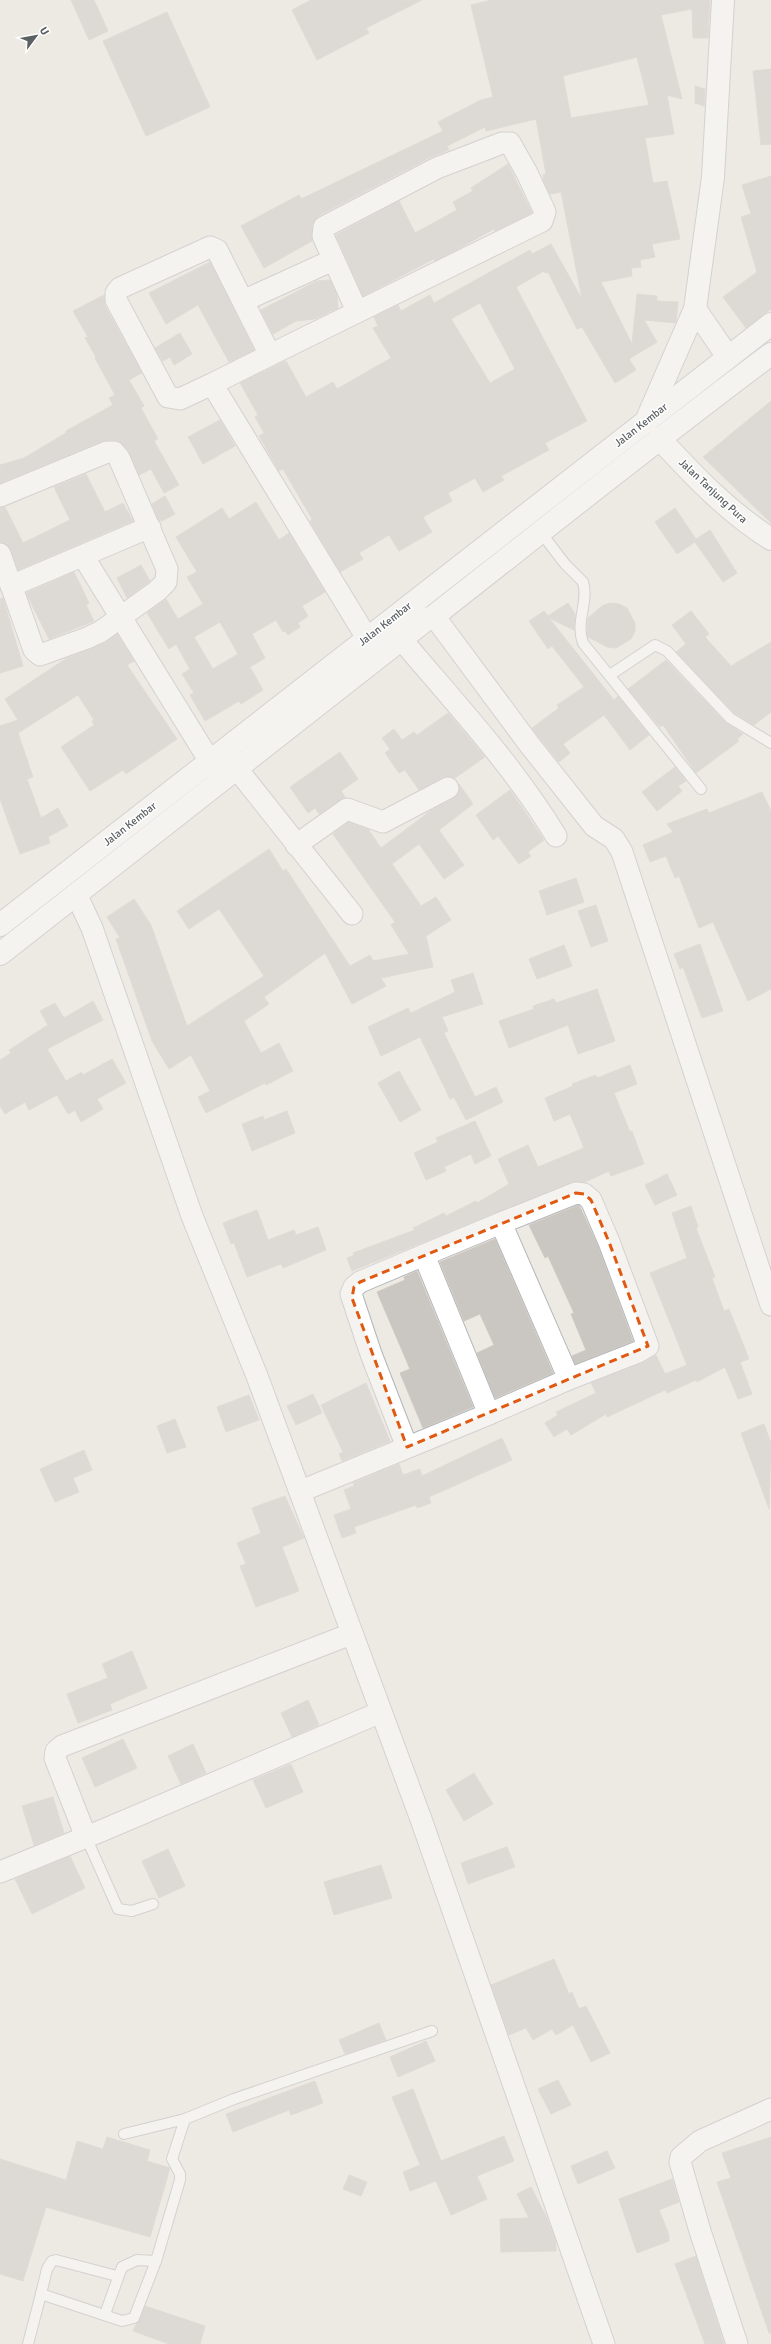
<svg xmlns="http://www.w3.org/2000/svg" width="771" height="2344" viewBox="0 0 771 2344" font-family="Signika,sans-serif">
<rect width="100%" height="100%" fill="#ede9e3"/>
<g fill="#cac6c2" stroke="#d1cac1" fill-rule="evenodd">
<polygon points="71,0 94,0 108,31 89,40"/>
<polygon points="311,0 422,0 366,28 369,33 317,60 292,10"/>
<path d="M491,0H710L708,38H693L692,9L661,15L682,99L667,95L674,134L645,138L653,183L667,181L680,239L652,244L655,257L640,260L641,267L631,268L632,276L601,282L632,344L637,294L657,296V301L678,302L676,321L675,323L644,320L657,342L629,359L636,370L615,383L582,327L577,329L548,272L545,273L544,271L516,287L587,421L545,443L549,450L501,476L504,480L483,492L475,478L448,493L452,501L423,517L432,532L399,551L389,535L359,553L363,559L340,572L310,521L312,519L283,469L279,471L259,436L264,433L255,417L258,415L240,383L286,361L306,397L333,382L337,389L391,358L373,328L378,326L374,317L398,305L401,311L430,295L434,303L530,250L532,254L551,244L582,299L561,192L550,194L544,182L543,175L546,174L536,119L486,131L485,127L447,146L449,150L431,157L318,216L312,225V241L264,268L241,226L299,195L301,199L443,131L438,122L481,100L493,97L471,5ZM637,57L649,105L571,118L563,76ZM480,303L515,369L490,383L451,319Z"/>
<polygon points="167,12 210,107 146,136 103,41"/>
<polygon points="771,69 771,144 761,145 753,71"/>
<polygon points="695,86 705,89 704,106 695,103"/>
<polygon points="508,164 532,213 495,231 494,229 456,250 435,261 434,259 363,296 336,235 399,201 415,233 457,210 453,202 473,191 471,188"/>
<polygon points="771,176 771,309 746,328 723,297 757,272 741,217 751,214 742,185"/>
<polygon points="210,262 254,350 229,362 198,305 166,324 149,293"/>
<polygon points="330,280 337,295 338,308 315,319 296,321 273,334 261,310 317,281"/>
<polygon points="104,295 105,306 142,373 129,380 144,406 141,408 158,439 154,441 179,485 164,493 151,469 139,475 128,450 119,441 114,440 102,441 0,483 0,465 24,458 66,433 66,431 113,405 109,398 115,395 95,358 96,357 85,338 88,337 73,311"/>
<polygon points="180,333 192,354 174,365 170,357 163,361 155,348"/>
<polygon points="771,401 771,523 703,457"/>
<polygon points="220,420 235,446 203,464 188,437"/>
<polygon points="86,474 105,512 123,503 133,521 18,570 11,550 7,545 0,542 0,508 5,507 23,543 70,520 54,487"/>
<polygon points="165,496 175,514 162,521 158,519 152,504"/>
<path d="M256,502L279,540L289,533L325,592L302,606L308,616L298,623L300,627L288,635L285,631L283,632L276,620L252,634L265,658L250,667L263,690L241,704L239,701L205,721L190,695L194,693L182,674L190,669L176,644L169,649L147,613L166,599L178,619L203,604L187,577L197,572L176,537L222,508L229,519ZM220,622L238,654L213,669L194,637Z"/>
<polygon points="675,508 696,539 710,530 737,573 723,582 695,542 677,554 655,522"/>
<polygon points="141,565 150,581 127,598 117,578"/>
<polygon points="74,572 89,603 86,605 94,621 49,639 26,593"/>
<polygon points="3,598 23,666 0,673 0,599"/>
<polygon points="568,603 575,614 574,630 549,618 614,700 618,696 649,735 630,750 604,715 563,744 570,753 559,762 532,728 559,708 557,705 584,687 552,646 548,649 529,621 544,611 548,616"/>
<polygon points="610,603 619,604 627,608 635,623 635,631 631,639 616,648 607,647 588,637 587,634 588,618 602,606"/>
<polygon points="691,611 709,634 705,637 731,666 771,642 771,712 754,725 734,713 676,652 686,644 672,625"/>
<polygon points="117,634 134,661 127,665 177,739 126,774 123,770 90,791 61,747 94,725 92,721 94,720 78,695 18,733 33,777 27,779 41,818 58,808 68,826 48,837 50,843 20,854 0,799 0,726 18,720 5,699 67,658 105,643"/>
<polygon points="666,660 725,722 743,734 737,739 739,741 696,773 663,725 660,727 628,689"/>
<polygon points="448,713 485,757 455,778 443,777 419,790 405,770 399,773 385,753 390,749 382,738 394,729 402,740 414,732 417,735"/>
<polygon points="340,752 358,779 341,791 345,797 319,814 315,808 308,813 290,787"/>
<polygon points="675,767 686,781 678,786 682,791 657,811 642,792"/>
<polygon points="459,784 473,804 439,830 464,865 444,879 419,844 392,864 421,906 436,897 451,920 426,936 433,967 381,978 386,986 352,1004 325,953 264,997 269,1004 244,1021 261,1053 279,1043 293,1071 266,1085 265,1083 206,1113 198,1097 210,1091 191,1055 169,1069 152,1041 116,939 120,938 107,917 134,899 151,925 187,1026 264,976 219,909 189,929 177,911 269,849 283,871 286,869 350,966 370,955 373,961 409,954 391,925 395,922 333,834 349,822 368,829 381,848 433,809 454,798 458,794"/>
<polygon points="510,790 544,840 528,852 531,856 519,864 498,836 493,840 476,815"/>
<polygon points="762,792 771,811 771,989 748,1001 713,922 699,928 679,876 675,878 666,856 650,862 643,845 673,832 667,824 707,809 709,813"/>
<polygon points="576,878 584,902 547,915 539,891"/>
<polygon points="596,905 608,941 591,947 578,911"/>
<polygon points="700,944 723,1011 702,1018 683,967 680,969 674,954"/>
<polygon points="564,945 572,966 537,979 529,959"/>
<polygon points="473,973 483,1004 442,1017 448,1031 444,1033 475,1097 496,1087 503,1102 466,1120 454,1097 450,1099 420,1037 381,1056 368,1027 408,1008 411,1013 455,992 451,980"/>
<polygon points="597,989 615,1041 578,1054 568,1025 509,1048 499,1021 534,1009 533,1006 554,999 556,1003"/>
<polygon points="93,1001 103,1020 47,1049 66,1081 82,1072 83,1075 112,1059 126,1083 97,1099 103,1109 81,1122 75,1110 68,1114 57,1095 29,1110 25,1102 5,1114 0,1106 0,1060 11,1053 9,1050 48,1025 40,1011 55,1003 64,1018"/>
<polygon points="630,1065 637,1084 614,1093 630,1132 632,1131 644,1164 611,1176 609,1171 585,1182 572,1182 352,1271 347,1258 354,1255 353,1253 415,1230 413,1228 444,1213 446,1216 476,1201 477,1203 509,1184 498,1159 528,1145 538,1167 584,1148 570,1114 554,1121 545,1098 573,1086 572,1084 596,1075 597,1078"/>
<polygon points="399,1071 421,1110 400,1122 378,1083"/>
<polygon points="287,1111 295,1133 252,1151 242,1124 263,1116 264,1120"/>
<polygon points="475,1121 491,1156 475,1164 471,1154 444,1167 446,1171 426,1180 414,1153 438,1142 436,1138"/>
<polygon points="667,1174 677,1195 655,1205 645,1185"/>
<polygon points="579,1205 598,1246 633,1341 575,1364 572,1356 586,1350 571,1314 574,1313 548,1256 545,1258 529,1225"/>
<polygon points="691,1206 698,1227 696,1228 715,1277 712,1278 724,1311 729,1309 749,1359 740,1362 752,1394 738,1399 725,1367 697,1382 696,1380 667,1393 665,1390 607,1417 606,1414 571,1435 567,1429 554,1437 545,1423 558,1415 556,1412 596,1393 591,1383 642,1363 656,1355 665,1374 687,1365 650,1273 687,1258 672,1213"/>
<polygon points="257,1210 268,1240 294,1230 296,1235 318,1227 326,1250 283,1268 281,1264 247,1277 234,1243 231,1244 223,1223"/>
<polygon points="495,1239 553,1373 495,1398 477,1353 494,1345 480,1314 464,1321 440,1262"/>
<polygon points="417,1271 473,1407 423,1428 400,1373 410,1369 377,1292 405,1280 404,1277"/>
<polygon points="366,1383 390,1441 342,1461 339,1454 343,1452 321,1405"/>
<polygon points="313,1394 322,1413 296,1425 287,1406"/>
<polygon points="249,1395 259,1420 226,1432 217,1407"/>
<polygon points="175,1419 186,1447 167,1453 157,1426"/>
<polygon points="764,1424 771,1443 769,1509 741,1433"/>
<polygon points="502,1438 512,1460 429,1497 431,1503 417,1508 416,1505 354,1527 356,1533 342,1538 334,1515 351,1509 344,1490 354,1486 353,1483 399,1464 403,1475 420,1469 422,1476"/>
<polygon points="84,1450 92,1470 73,1478 79,1492 55,1502 40,1469"/>
<polygon points="285,1496 304,1538 282,1547 299,1591 256,1607 240,1566 246,1564 237,1543 261,1533 252,1508"/>
<polygon points="132,1651 147,1688 110,1704 112,1710 78,1723 67,1694 108,1678 102,1664"/>
<polygon points="308,1700 319,1725 292,1737 281,1713"/>
<polygon points="123,1739 137,1768 95,1787 82,1758"/>
<polygon points="193,1744 206,1773 181,1784 168,1756"/>
<polygon points="291,1764 303,1792 266,1808 253,1780"/>
<polygon points="474,1773 493,1804 464,1821 446,1790"/>
<polygon points="53,1797 64,1833 34,1845 22,1806"/>
<polygon points="507,1847 515,1867 468,1884 461,1863"/>
<polygon points="168,1849 185,1886 159,1898 142,1861"/>
<polygon points="70,1856 85,1888 32,1914 15,1879"/>
<polygon points="381,1865 392,1898 334,1915 324,1882"/>
<polygon points="554,1959 569,1994 572,1992 579,2009 586,2006 610,2053 591,2062 573,2025 556,2035 552,2029 533,2040 526,2028 509,2035 491,1985"/>
<polygon points="379,2023 386,2040 345,2054 339,2040"/>
<polygon points="426,2041 435,2061 398,2077 390,2057"/>
<polygon points="558,2080 571,2105 551,2114 538,2089"/>
<polygon points="315,2081 323,2103 291,2115 289,2110 233,2132 226,2114"/>
<polygon points="413,2089 441,2161 504,2136 514,2161 477,2176 487,2199 451,2215 436,2181 410,2191 403,2172 420,2165 392,2097"/>
<polygon points="107,2137 150,2150 147,2161 170,2168 150,2237 46,2207 23,2281 0,2274 0,2159 66,2180 77,2141 103,2149"/>
<polygon points="771,2137 771,2333 769,2333 717,2182 731,2178 722,2153"/>
<polygon points="607,2151 615,2168 578,2184 571,2166"/>
<polygon points="349,2175 367,2182 361,2196 343,2189"/>
<polygon points="672,2179 679,2202 659,2210 669,2235 669,2241 637,2253 619,2199"/>
<polygon points="531,2187 547,2218 556,2242 556,2251 501,2252 500,2219 529,2218 517,2194"/>
<polygon points="696,2256 724,2344 705,2344 675,2264"/>
<polygon points="145,2306 205,2326 200,2344 169,2344 133,2331"/>
</g>
<g fill="none" stroke-linecap="round" stroke-linejoin="round">
<g stroke="#b3b6b9" stroke-width="12">
<g id="service">
<path d="M539,530L565,564L583,582C589,602 575,622 583,643L701,789"/>
<polyline points="610,675 655,645 667,651 730,718 771,743"/>
<polyline points="86,1837 118,1909 132,1911 153,1904"/>
<polyline points="124,2134 185,2119"/>
<polyline points="41,2294 47,2269 52,2261 56,2260 117,2276"/>
<polyline points="105,2314 122,2267 137,2260 156,2261"/>
<polyline points="28,2344 41,2294 122,2321 134,2318 156,2261 180,2180 180,2174 172,2159 185,2119 234,2099 432,2031"/>
</g>
</g>
<g stroke="#b3b6b9" stroke-width="23">
<g id="minor">
<polyline points="243,301 333,260"/>
<polyline points="270,355 542,221 545,212 527,173 510,143 502,143 437,168 324,227 323,236 357,311"/>
<polyline points="212,384 270,355 217,250 210,247 120,288 116,293 116,300 168,397 180,399 212,384 367,638"/>
<polyline points="0,496 107,452 114,452 119,458 167,569 166,582 157,591 100,632 87,638 40,655 34,650 0,554"/>
<polyline points="83,556 219,776"/>
<polyline points="11,586 150,527"/>
<polyline points="434,616 529,744 594,826 614,839 622,852 771,1305"/>
<path d="M401,639C455,703 513,765 556,836"/>
<polyline points="226,755 352,914"/>
<polyline points="296,845 347,809 383,822 448,788"/>
<polyline points="76,894 92,928 192,1216 257,1376 422,1822 604,2344"/>
<polyline points="501,1223 576,1193 584,1194 591,1200 609,1242 648,1346 638,1352 569,1379"/>
<polyline points="424,1255 501,1223 569,1379 489,1414"/>
<polyline points="301,1491 489,1414 424,1255 360,1282 354,1287 351,1294 371,1354 407,1447"/>
<polyline points="86,1837 55,1758 56,1751 62,1746 351,1634"/>
<polyline points="0,1872 101,1831 381,1712"/>
<polyline points="737,2344 700,2231 680,2162 681,2157 700,2141 771,2109"/>
</g>
</g>
<g stroke="#b3b6b9" stroke-width="24">
<g id="tertiary">
<polyline points="695,309 728,357"/>
<polyline points="647,419 695,309 713,177 723,0"/>
<path d="M659,438C693,475 728,512 771,539"/>
</g>
</g>
<g stroke="#b2b7ba" stroke-width="24">
<g id="secondary">
<polyline points="0,925 771,324"/>
<path d="M0,954L427,619L434,616C546,528 657,439 771,354"/>
</g>
</g>
<use href="#service" stroke="#fff" stroke-width="10"/>
<use href="#minor" stroke="#fff" stroke-width="21"/>
<use href="#tertiary" stroke="#fff" stroke-width="22"/>
<use href="#secondary" stroke="#fff" stroke-width="22"/>
</g>
<path d="M0 0H771V2344H0ZM576,1193L584,1194L591,1200L609,1242L648,1346L407,1447L352,1298L354,1287L360,1282Z" fill="#ede9e3" fill-opacity=".55" fill-rule="evenodd"/>
<path fill="none" stroke="#e15910" stroke-width="3" stroke-dasharray="8 5" stroke-linejoin="round" d="M576,1193L584,1194L591,1200L609,1242L648,1346L407,1447L352,1298L354,1287L360,1282Z"/>
<g text-anchor="middle" dominant-baseline="central" stroke-width="3" stroke-linejoin="round" paint-order="stroke">
<g font-size="11" fill="#5b6063" stroke="#fff">
<text transform="translate(641 425) rotate(-38)">Jalan Kembar</text>
<text transform="translate(713 491) rotate(43)">Jalan Tanjung Pura</text>
<text transform="translate(385 624) rotate(-38)">Jalan Kembar</text>
<text transform="translate(130 824) rotate(-38)">Jalan Kembar</text>
</g>
</g>
<g transform="translate(36 36) rotate(58)" stroke="#ffffff" stroke-width="3" paint-order="stroke">
<path d="M0-3L7 15L0 10L-7 15Z" fill="#5b6063"/>
<text y="-6" font-size="11" font-weight="bold" text-anchor="middle" fill="#5b6063">U</text>
</g>
</svg>
